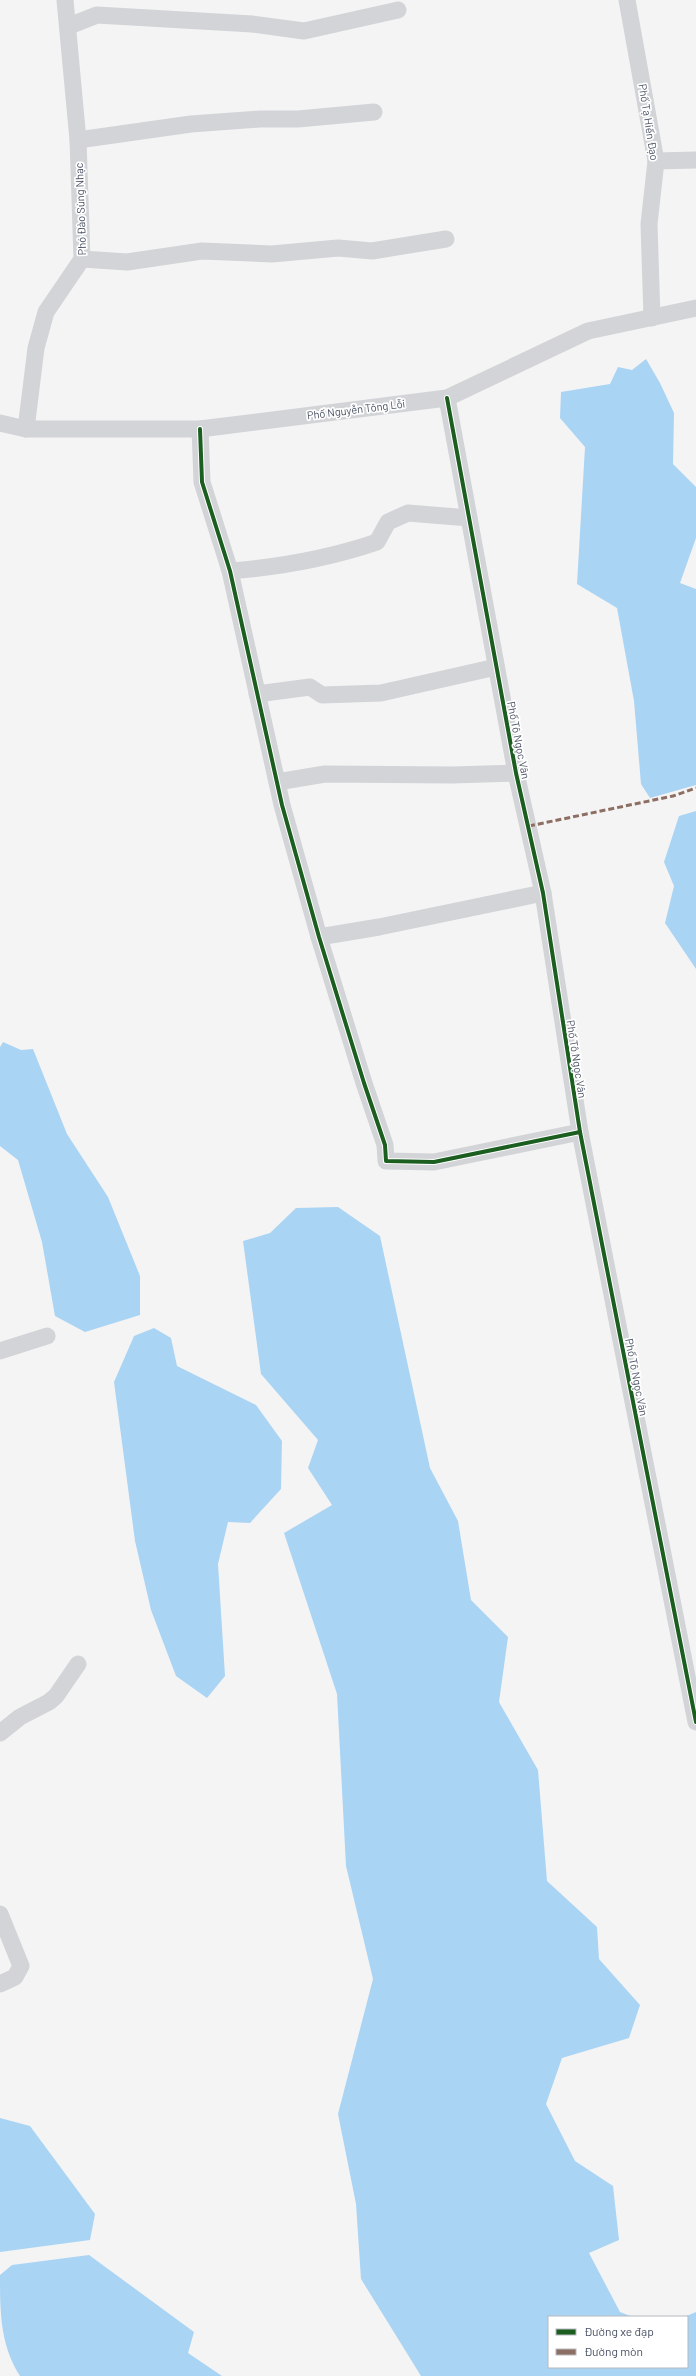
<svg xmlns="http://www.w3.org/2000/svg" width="696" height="2376" viewBox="0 0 696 2376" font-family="Barlow,sans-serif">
<rect width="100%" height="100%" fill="#f4f4f4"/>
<g fill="#aad4f4">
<polygon points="646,359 660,383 674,413 673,464 696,487 696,538 680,583 696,589 696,785 650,798 641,784 634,701 617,608 577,584 585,447 560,418 561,392 610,384 618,367 632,370"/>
<polygon points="696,811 696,969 665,923 674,886 664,862 679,816"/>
<polygon points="3,1042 21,1050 33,1049 67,1134 108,1197 140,1276 140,1315 85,1332 55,1316 42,1242 18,1160 0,1146 0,1047"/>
<polygon points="338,1207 380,1236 430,1468 458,1521 471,1600 508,1637 499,1702 538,1770 547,1881 597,1927 599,1959 640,2005 629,2038 562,2058 546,2104 575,2161 613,2186 619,2240 589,2253 620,2312 633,2317 549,2317 549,2367 687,2367 687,2317 684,2317 696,2312 696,2376 421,2376 361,2279 356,2204 338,2114 373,1979 346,1866 337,1694 284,1533 332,1505 308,1468 318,1440 261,1374 243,1241 270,1233 296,1208"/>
<polygon points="154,1328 171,1338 177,1366 256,1405 282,1441 281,1489 250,1523 228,1522 218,1564 225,1676 207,1698 176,1676 151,1610 135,1541 114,1382 134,1336"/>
<polygon points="0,2118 30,2126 95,2214 90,2240 0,2252"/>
<path d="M89,2255L194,2332L188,2353L222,2376H20C0,2345 0,2311 0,2275L12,2265Z"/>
</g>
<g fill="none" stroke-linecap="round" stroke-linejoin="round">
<g stroke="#d2d4d7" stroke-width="17">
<polyline points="627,0 656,161 649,224 652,318"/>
<polyline points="69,26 97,15 252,24 304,31 398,10"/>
<polyline points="78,140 191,124 260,119 298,119 374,112"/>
<polyline points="656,161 696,160"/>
<polyline points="82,259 127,262 202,251 272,254 338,248 372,251 446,239"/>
<polyline points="447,398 516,773 543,893 580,1132 696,1722"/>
<polyline points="0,423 26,429 200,429 447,398 588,331 696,308"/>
<polyline points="26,429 36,348 46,312 82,259 78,140 65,0"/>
<polyline points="200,429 202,482 230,571 282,805 319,937 364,1083 385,1145 386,1161 434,1162 580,1132"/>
<path d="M230,571C280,567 330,558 377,542L388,522L408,513L469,518"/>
<polyline points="257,694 310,687 322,695 381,693 496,667"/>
<polyline points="277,782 325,774 452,775 516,773"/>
<polyline points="319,937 379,927 543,893"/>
<polyline points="0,1351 47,1336"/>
<polyline points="0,1733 20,1717 49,1702 56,1696 78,1664"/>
<polyline points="0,1914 21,1966 15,1977 0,1984"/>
</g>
<polyline stroke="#8d6e63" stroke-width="3" stroke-dasharray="6 3" stroke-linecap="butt" points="529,826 673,796 696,788"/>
<g stroke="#fff" stroke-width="6">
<g id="cycleway">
<polyline points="447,398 516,773 543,893 580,1132 696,1722"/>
<polyline points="200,429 202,482 230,571 282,805 319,937 364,1083 385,1145 386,1161 434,1162 580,1132"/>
</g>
</g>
<use href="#cycleway" stroke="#1b5e20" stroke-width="4"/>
</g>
<g text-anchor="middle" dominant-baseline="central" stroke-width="3.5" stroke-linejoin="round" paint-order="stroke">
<g font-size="11" fill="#485062" stroke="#fff">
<text transform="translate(649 122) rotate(81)">Phố Tạ Hiến Đạo</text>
<text transform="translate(80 209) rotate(-92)">Phó Đào Sùng Nhạc</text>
<text transform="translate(356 409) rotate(-7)">Phố Nguyễn Tông Lỗi</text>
<text transform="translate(519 740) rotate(79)">Phố Tô Ngọc Vân</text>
<text transform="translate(577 1059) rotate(81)">Phố Tô Ngọc Vân</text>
<text transform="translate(637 1377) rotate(79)">Phố Tô Ngọc Vân</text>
</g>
</g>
<rect x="548" y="2316" width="140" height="52" fill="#ffffff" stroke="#b6b9c0"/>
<rect x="556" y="2329" width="20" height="6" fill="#1b5e20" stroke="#b6b9c0"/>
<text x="584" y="2336" font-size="12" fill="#485062">Đường xe đạp</text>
<rect x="556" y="2349" width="20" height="6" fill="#8d6e63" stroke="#b6b9c0"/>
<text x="584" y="2356" font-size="12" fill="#485062">Đường mòn</text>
</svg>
